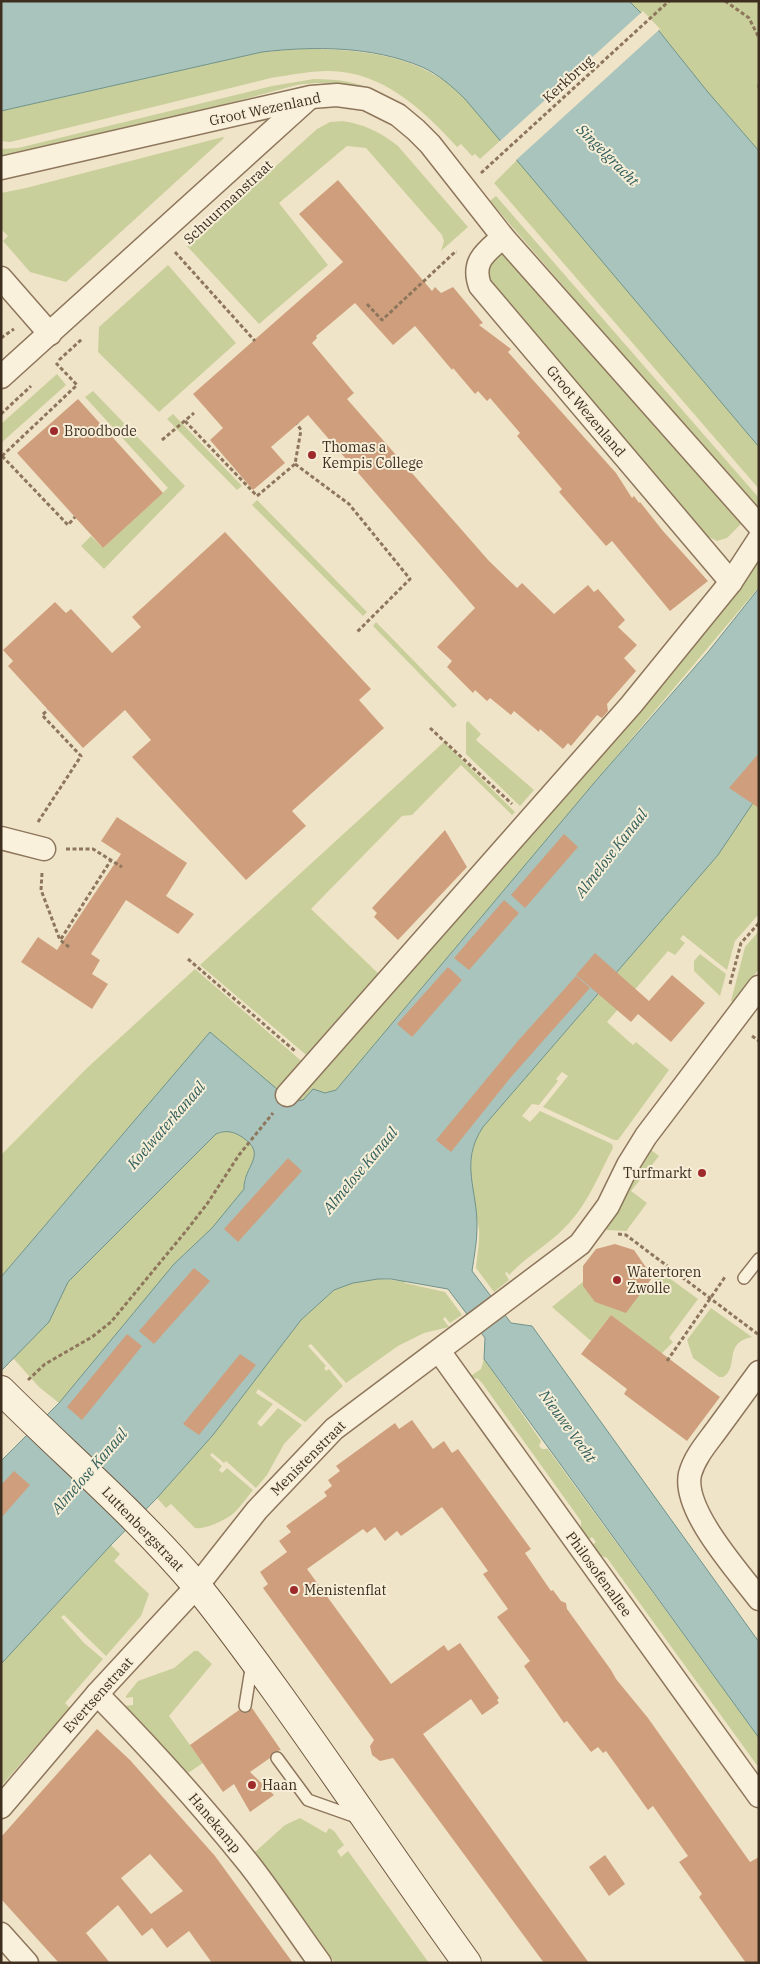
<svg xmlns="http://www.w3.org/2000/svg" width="760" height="1964" viewBox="0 0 760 1964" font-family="'IBM Plex Serif',serif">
<rect width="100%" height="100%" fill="#f0e4c8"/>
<g fill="#c9cf9b">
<polygon points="629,1 759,1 759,151 707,91 659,31"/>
<path d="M302,49C355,49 412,53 455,89C472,103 486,123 501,140L480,159L475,154L472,156L461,144L457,147C423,110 383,71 328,71C309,71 290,75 271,78L10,142L1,141V111L262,52Z"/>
<path d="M314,79C339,79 360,82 382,94C353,83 327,81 297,85L19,159L1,161V149L18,148L272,86Z"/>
<path d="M342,121C364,124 380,132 398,146L468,227L441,251L444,241L442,235L366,148L347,146L279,203L328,265L259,324L187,246L317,129L330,122Z"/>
<polygon points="223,137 224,138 66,282 30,272 3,241 8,236 1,229 1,193 26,188"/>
<polygon points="517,160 759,447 759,489 494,183"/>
<polygon points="496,196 759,498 759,510 719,467 490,201"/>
<polygon points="500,249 744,521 727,538 717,541 705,535 487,279 487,274"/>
<polygon points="168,265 236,343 159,412 98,352 99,327"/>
<polygon points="57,374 66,385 1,443 1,424"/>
<polygon points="93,391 185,486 104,569 81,546 91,536 103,548 168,488 85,397"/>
<polygon points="173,414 242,486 237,490 167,419"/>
<polygon points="257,500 367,612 363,616 252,505"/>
<polygon points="759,557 759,587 336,1090 325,1093 313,1089 303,1100 291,1101"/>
<polygon points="376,622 457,705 453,708 373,626"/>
<polygon points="468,721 481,734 476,740 534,790 520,806 466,754 466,723"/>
<polygon points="444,742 515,812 512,815 461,765 412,815 402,816 398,820 311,909 381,976 311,1059 200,965"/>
<path d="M759,794V914L735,941L727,970L683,935L680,939L685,943L675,955L668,951L607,1022L633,1045L636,1042L669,1070L618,1140H614L543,1107L568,1076L562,1072L556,1079L558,1081L539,1105L532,1104L522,1116L530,1122L540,1111L612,1144L613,1148C600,1172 589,1201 570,1222C553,1242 528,1255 509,1275L507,1272L505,1273L509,1280L494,1292L476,1268C477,1256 480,1240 479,1229C473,1195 462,1158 483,1127L718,855Z"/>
<polygon points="759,931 759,969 733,1003 731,1001 745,947"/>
<polygon points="700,954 726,974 720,996 694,971 694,961"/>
<polygon points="195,969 306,1065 280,1092 210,1032 1,1277 1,1155 87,1068"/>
<path d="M227,1131C240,1133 252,1141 256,1154L244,1180V1189L212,1228L174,1264L59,1403L39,1387L13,1358L49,1322L68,1282L216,1134Z"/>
<polygon points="651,1150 659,1156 631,1191 647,1203 627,1230 628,1231 606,1230"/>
<polygon points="661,1272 698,1299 669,1338 673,1342 661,1354 611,1315 591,1341 552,1307 590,1276 648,1288"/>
<path d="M378,1279L404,1281L405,1283L445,1292L462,1315L450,1323L445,1317L443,1319L449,1327L424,1333L398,1346L346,1383L311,1344L308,1346L326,1366L324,1368L326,1371L329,1369L343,1386L305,1422L258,1389L256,1393L273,1404L257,1423L261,1427L278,1408L302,1425L284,1444L267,1475L256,1488L226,1461L224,1463L212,1453L210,1455L222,1466L219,1470L222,1473L227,1468L253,1490C247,1497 242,1505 235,1512C228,1519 205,1530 195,1528L171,1504L166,1508L157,1498L213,1435L301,1320L334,1290L353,1283Z"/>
<path d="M711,1308L752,1337C722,1343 740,1367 723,1377H719L693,1358L687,1340Z"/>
<polygon points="484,1359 541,1441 539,1446 542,1449 546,1449 547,1448 550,1452 759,1738 759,1768 607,1558 598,1555 591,1546 596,1542 592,1537 588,1540 581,1531 581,1521 482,1383 478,1379 469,1377 481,1369"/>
<polygon points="111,1545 120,1554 114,1561 149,1594 141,1616 106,1656 64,1615 61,1617 84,1643 103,1659 65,1703 70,1708 1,1786 1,1664"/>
<polygon points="194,1651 198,1651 212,1664 169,1716 203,1763 188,1773 123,1706 133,1705 133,1697 126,1698 126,1696 138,1681 174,1668"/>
<polygon points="300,1818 326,1833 329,1828 334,1831 344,1845 337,1851 341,1857 348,1851 429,1963 335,1963 255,1852 285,1825"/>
</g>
<g fill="#a9c4bc" stroke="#6f938a">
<path d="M1,1H629L659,31L707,91L759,151V447L465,99C453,87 438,74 422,67C373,46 314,46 262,52L1,111Z"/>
<path d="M759,588V794L718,855L483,1127C459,1163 478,1190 477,1228C477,1242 474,1257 472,1271L511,1323L532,1326L759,1642V1738L484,1359L485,1338L448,1289L391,1279H378L353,1283L334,1290L301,1320L213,1435L157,1498L111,1545L1,1664V1461L59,1403L174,1264L212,1228L244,1189C243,1166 269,1155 242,1137C233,1131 225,1130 216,1134L68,1282L49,1322L1,1371V1277L210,1032L291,1101L303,1100L313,1089L325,1093L336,1090L594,783L708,652Z"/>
</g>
<polygon fill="#f0e4c8" points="643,11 660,29 515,161 499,142"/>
<g fill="#cf9f7d" fill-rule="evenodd">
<polygon points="338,180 432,291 435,287 441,293 453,287 483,323 479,325 511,349 508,352 616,473 632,498 634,496 639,503 640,502 663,531 708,581 670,611 612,541 606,546 559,492 562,489 517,436 520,433 490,398 487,401 478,391 475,394 453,368 452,370 415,326 393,345 355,303 316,336 317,338 312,343 354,393 347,399 489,561 517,588 522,583 554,614 588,585 594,592 598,589 625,620 618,627 637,645 624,658 636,671 607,704 608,711 602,718 597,715 571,746 568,743 563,749 540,729 539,732 514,711 511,715 490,698 487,701 475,690 473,693 447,667 452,661 437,647 475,608 308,415 271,447 285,463 253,490 210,440 223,428 193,394 343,262 299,214"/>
<polygon points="78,399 163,493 103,548 17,453"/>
<polygon points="225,532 371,689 359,700 384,728 292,811 306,826 246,880 132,757 151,740 125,710 83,748 8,666 13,661 3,650 55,602 66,613 71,609 112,653 141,627 132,617"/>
<polygon points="759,753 759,808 729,788"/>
<polygon points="117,817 187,863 166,896 194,914 178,934 126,900 91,954 100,960 92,974 108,984 92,1009 21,962 38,937 57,950 121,854 101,841"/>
<polygon points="445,830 467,867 398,940 374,917 377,913 372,908"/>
<polygon points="564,834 578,847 525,908 511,895"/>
<polygon points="504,900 519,913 469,970 454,958"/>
<polygon points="595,953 649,1001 672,975 705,1003 671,1042 638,1014 631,1022 576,975"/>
<polygon points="448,967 462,980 412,1037 397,1024"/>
<polygon points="576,976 590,988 511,1077 451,1152 436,1140 517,1042"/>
<polygon points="288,1158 302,1171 238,1242 224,1229"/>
<polygon points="615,1244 634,1250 645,1266 655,1274 626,1313 595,1302 583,1286 583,1266 596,1249"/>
<polygon points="194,1268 210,1281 154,1344 139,1331"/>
<polygon points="611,1315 720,1397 687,1441 624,1394 627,1389 581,1354"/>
<polygon points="127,1334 142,1346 82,1420 67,1407"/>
<polygon points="240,1354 256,1365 199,1435 183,1424"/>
<polygon points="412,1420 433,1449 444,1441 452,1453 458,1449 531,1549 525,1553 551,1591 553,1590 561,1601 566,1603 567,1609 611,1670 616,1679 648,1718 750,1862 759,1857 759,1963 746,1963 699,1897 702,1894 679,1862 688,1856 653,1806 648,1810 606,1751 603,1753 598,1747 591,1752 567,1721 564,1723 524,1666 530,1661 497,1617 508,1609 483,1574 488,1571 442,1507 401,1536 397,1531 385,1541 375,1527 367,1533 363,1529 307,1569 391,1684 444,1645 448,1651 460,1643 499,1698 497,1700 499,1703 482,1715 471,1699 423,1734 589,1963 544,1963 393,1758 380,1761 372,1755 370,1746 374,1740 263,1588 268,1584 260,1572 287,1552 279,1541 291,1532 286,1526 327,1496 324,1492 332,1486 328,1480 340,1471 336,1466 395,1423 399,1429"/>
<polygon points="14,1471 30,1485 1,1518 1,1485"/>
<polygon points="252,1708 281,1750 273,1752 270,1758 250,1772 274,1795 250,1812 234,1784 223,1792 190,1745 239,1710 243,1713 247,1713"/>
<path d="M97,1729L130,1760L215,1856L293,1963H212L189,1931L167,1948L152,1928L142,1936L118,1905L86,1933L110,1963H59L1,1899V1837ZM150,1854L183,1891L151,1914L121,1878Z"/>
<polygon points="605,1855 625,1884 609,1896 589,1867"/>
</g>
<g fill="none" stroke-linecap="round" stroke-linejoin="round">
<g stroke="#8d765c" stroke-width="14">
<g id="lane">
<polyline points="744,1278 759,1259"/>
<polyline points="245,1706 252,1663"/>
<polyline points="277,1758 308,1800 359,1818"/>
</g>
</g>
<g stroke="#8d765c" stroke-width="25">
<g id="street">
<polyline points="1,168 311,97 337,95 366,99 398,115 416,130 430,144 503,237 759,526"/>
<path d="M503,237C486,252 471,261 480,286L731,582"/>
<polyline points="1,278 50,334"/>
<polyline points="1,377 308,99"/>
<polyline points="1,838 44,849"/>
<polyline points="287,1095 631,705 731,582 759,539"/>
<polyline points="439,1351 759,1796"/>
<path d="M759,1372C745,1391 732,1409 718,1428C708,1442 695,1456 690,1474C682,1510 738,1571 759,1599"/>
<path d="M97,1694C150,1748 201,1804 249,1864C274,1896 296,1930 320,1963"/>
<polyline points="1,1807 97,1694 197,1586 257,1510 334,1429 580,1244 608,1206 628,1165 646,1136 759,987"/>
<polyline points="1,1934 27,1963"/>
</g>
</g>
<g stroke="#6f573f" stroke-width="30">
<path id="secondary" d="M1,1390C66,1455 137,1515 196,1585C224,1619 250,1655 276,1691C341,1781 402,1873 467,1963"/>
</g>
<g stroke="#8d765c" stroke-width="3" stroke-dasharray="4 2.5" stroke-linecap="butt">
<polyline points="725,1 749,18 759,38"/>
<polyline points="759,84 759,89"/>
<polyline points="481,173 669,1"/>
<polyline points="175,252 255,341"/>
<polyline points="367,304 382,320 455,252 457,252"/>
<polyline points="1,338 14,329"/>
<polyline points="59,360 82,339"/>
<polyline points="1,414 31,386"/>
<polyline points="185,421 257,496 295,464 301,430 297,424"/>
<polyline points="162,440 194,413"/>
<polyline points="2,456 77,385 56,363"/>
<polyline points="2,456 68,525 75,517"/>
<polyline points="295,464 349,504 410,579 357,632"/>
<polyline points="430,728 512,804"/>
<polyline points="38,822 81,756 42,715 48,710"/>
<polyline points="66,849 93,849 122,867"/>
<polyline points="42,873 41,890 60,940 69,947"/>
<polyline points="61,939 111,860"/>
<polyline points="188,959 295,1051"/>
<polyline points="730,984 741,943 759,923"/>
<polyline points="752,1036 759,1041"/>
<polyline points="618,1234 626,1235 759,1335"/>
<polyline points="667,1361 725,1277"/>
<polyline points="28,1380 45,1364 92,1337 111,1322 186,1231 207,1204 239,1155 273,1113"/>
</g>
<use href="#lane" stroke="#faf1dc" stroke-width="11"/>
<use href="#street" stroke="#faf1dc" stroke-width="22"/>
<use href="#secondary" stroke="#faf1dc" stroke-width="28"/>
</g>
<g fill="#9e2a2b" stroke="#f7eed8" stroke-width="2">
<circle cx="54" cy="431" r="5"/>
<circle cx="312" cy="455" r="5"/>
<circle cx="702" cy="1173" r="5"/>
<circle cx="617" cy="1280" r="5"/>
<circle cx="294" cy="1590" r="5"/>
<circle cx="252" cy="1785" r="5"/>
</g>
<g text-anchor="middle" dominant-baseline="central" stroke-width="4" stroke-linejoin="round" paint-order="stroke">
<g font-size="14" fill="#3d2e20" stroke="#f7eed8">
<text transform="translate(568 79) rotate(-42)">Kerkbrug</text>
<text transform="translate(265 109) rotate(-12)">Groot Wezenland</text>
<text transform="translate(228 202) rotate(-43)">Schuurmanstraat</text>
<text transform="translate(586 411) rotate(50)">Groot Wezenland</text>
<text transform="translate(308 1458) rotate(-45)">Menistenstraat</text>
<text transform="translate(143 1529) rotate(46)">Luttenbergstraat</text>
<text transform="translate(599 1574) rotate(54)">Philosofenallee</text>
<text transform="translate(98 1695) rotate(-48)">Evertsenstraat</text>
<text transform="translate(215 1823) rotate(50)">Hanekamp</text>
</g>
<g font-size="14" fill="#3d2e20" stroke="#f7eed8" text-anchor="start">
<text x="64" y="431">Broodbode</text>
<text x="322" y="447">Thomas a<tspan x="322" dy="16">Kempis College</tspan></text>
<text x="692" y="1173" text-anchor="end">Turfmarkt</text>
<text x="627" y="1272">Watertoren<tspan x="627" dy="16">Zwolle</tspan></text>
<text x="304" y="1590">Menistenflat</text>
<text x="262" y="1785">Haan</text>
</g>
<g font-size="15" font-style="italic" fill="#2f5d5a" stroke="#f7eed8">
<text transform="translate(608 155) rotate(45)">Singelgracht</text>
<text transform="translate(611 853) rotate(-52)">Almelose Kanaal</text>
<text transform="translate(166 1125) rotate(-49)">Koelwaterkanaal</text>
<text transform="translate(360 1170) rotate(-50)">Almelose Kanaal</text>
<text transform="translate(568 1426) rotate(54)">Nieuwe Vecht</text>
<text transform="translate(89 1471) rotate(-49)">Almelose Kanaal</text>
</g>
</g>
<rect width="760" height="1964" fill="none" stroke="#3d2e20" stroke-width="5"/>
</svg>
